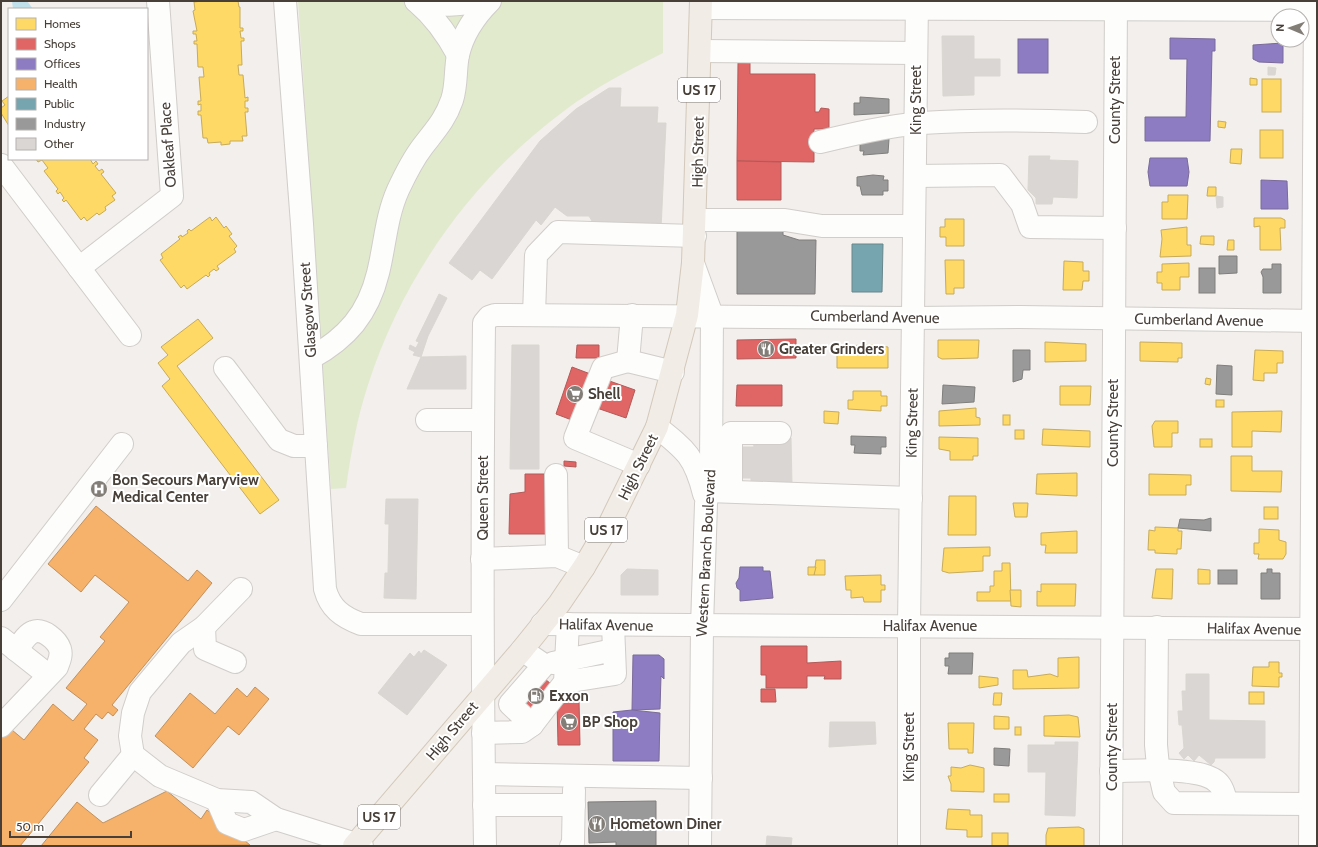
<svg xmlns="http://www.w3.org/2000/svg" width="1318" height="847" viewBox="0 0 1318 847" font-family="Cabin,sans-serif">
<rect width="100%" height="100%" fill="#f2efec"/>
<path fill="#e2eace" d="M298,1H663V53C629,70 594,88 564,111C472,179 403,276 368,385C357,418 351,453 346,488L331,489Z"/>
<polygon fill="#c0e0ec" points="12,1 27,1 33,9 13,9"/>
<g fill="#ffd966" stroke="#c8ab58">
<polygon points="202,1 238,1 239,7 240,7 240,28 243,28 243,31 240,31 241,38 244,38 244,41 241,41 242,65 238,65 239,75 243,75 245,98 248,97 248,101 245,101 245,108 248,108 248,112 245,112 247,136 242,136 243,141 230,141 230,144 221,145 221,142 208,143 207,138 203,138 201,115 198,115 198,111 201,111 201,104 198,105 198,101 201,101 199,77 204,77 203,67 198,67 197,44 194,44 194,41 197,41 196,34 193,34 193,31 197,31 193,11 195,10 194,2"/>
<polygon points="1250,78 1257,79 1257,85 1250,85"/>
<rect x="1262" y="79" width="19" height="33"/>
<polygon points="9,96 9,126 1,113 1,108 5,105 2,101"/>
<polygon points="1218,121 1226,122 1225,128 1218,127"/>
<rect x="1260" y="130" width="23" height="28"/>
<polygon points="1231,149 1242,149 1241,164 1230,163"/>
<polygon points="36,159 90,159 93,164 96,161 98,164 95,166 99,171 102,169 104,172 101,174 116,193 112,196 115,200 105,207 106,210 99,215 97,213 87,221 84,217 81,220 66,200 64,202 62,200 64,198 60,192 58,194 56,191 58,189 44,171 48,168 42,160 38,162"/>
<polygon points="1208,187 1216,187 1216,196 1207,196"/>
<polygon points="1168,195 1188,195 1187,219 1162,219 1162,202 1168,202"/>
<polygon points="210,217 212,221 216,217 224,228 226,226 232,234 229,236 237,246 234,249 236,252 217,266 219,269 216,271 214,269 209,273 210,275 208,277 206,275 187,289 184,285 181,288 160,260 163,258 161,254 180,239 178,237 181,235 182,237 188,233 187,231 189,229 191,231"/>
<polygon points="1254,218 1281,218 1285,220 1285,228 1280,228 1281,250 1260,250 1260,226 1254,227"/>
<polygon points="945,219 964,219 964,246 946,246 946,237 940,237 940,227 945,227"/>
<polygon points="1187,227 1187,245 1191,245 1191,256 1160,257 1162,239 1161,230"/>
<polygon points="1201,236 1214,236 1214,245 1200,244"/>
<polygon points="1228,240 1234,240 1234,250 1227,250"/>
<polygon points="945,260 964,260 964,288 954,288 954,294 946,294"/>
<polygon points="1064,261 1083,262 1083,271 1089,271 1089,281 1083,281 1082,290 1063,290"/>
<polygon points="1189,263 1189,277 1180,277 1180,290 1162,290 1162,283 1157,283 1157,272 1162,272 1162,264"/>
<polygon points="198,319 213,338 177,366 279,500 260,514 162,386 170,379 158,363 168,355 161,347"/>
<polygon points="938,340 979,340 978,358 942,359 938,357"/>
<polygon points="1045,342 1086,344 1086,361 1045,362"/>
<polygon points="1140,342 1182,343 1182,358 1178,358 1178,362 1140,361"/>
<polygon points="872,345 888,347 888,368 837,368 837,346"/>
<polygon points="1255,350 1283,351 1283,363 1277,363 1277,373 1264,373 1264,381 1253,380"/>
<polygon points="1206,378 1211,379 1210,385 1205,384"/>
<polygon points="1060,386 1091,386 1090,405 1060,405"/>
<polygon points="853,391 881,391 881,396 887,396 887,406 881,406 881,411 848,409 848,400 853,400"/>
<rect x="1216" y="400" width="8" height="7"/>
<polygon points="976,408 976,417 980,418 980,425 939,426 939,411"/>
<polygon points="824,411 839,412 838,424 824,423"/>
<polygon points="1282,411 1281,432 1252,431 1252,447 1232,447 1232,412"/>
<rect x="1003" y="415" width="7" height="10"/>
<polygon points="1155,421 1178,421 1178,433 1172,433 1172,447 1154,447 1152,426"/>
<polygon points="1043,429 1090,431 1090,447 1042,445"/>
<rect x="1015" y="430" width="9" height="9"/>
<polygon points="939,437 978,438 978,456 973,456 973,460 950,460 950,451 939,449"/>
<rect x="1200" y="439" width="12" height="8"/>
<polygon points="1231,456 1252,456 1252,471 1282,471 1281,492 1231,491"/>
<polygon points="1077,473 1077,496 1036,494 1037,474"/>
<polygon points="1149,474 1191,475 1191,485 1186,485 1186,495 1149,495"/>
<polygon points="949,496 976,496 976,535 948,535"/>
<polygon points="1013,503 1028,503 1027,517 1015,517"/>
<rect x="1264" y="507" width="14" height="12"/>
<polygon points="1155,527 1178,528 1178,531 1182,531 1181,549 1177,549 1177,554 1155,553 1155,550 1148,550 1149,530 1155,531"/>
<polygon points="1259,529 1279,530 1279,540 1286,542 1286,554 1283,559 1258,559 1259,554 1254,554 1254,543 1259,543"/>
<polygon points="1077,531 1077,553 1045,553 1046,545 1041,545 1041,533"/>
<polygon points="990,547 990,556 983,556 983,571 949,573 942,571 944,548"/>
<polygon points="816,560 825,560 825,575 814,575"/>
<polygon points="1002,563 1010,563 1011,601 977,601 977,592 990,592 990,586 994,586 994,571 1002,571"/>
<polygon points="808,567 816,567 814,575 808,575"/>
<polygon points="1156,569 1173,569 1172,599 1152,598"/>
<polygon points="1198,569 1210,570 1210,584 1198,584"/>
<polygon points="881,575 881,585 885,585 885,590 881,590 881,602 864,602 863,597 851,598 851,590 846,590 845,576"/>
<polygon points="1041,584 1076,584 1075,606 1037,606 1037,591 1041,592"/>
<polygon points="1010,590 1021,590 1021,607 1011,606"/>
<polygon points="1079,657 1079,688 1013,689 1013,670 1027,670 1028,677 1050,674 1058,677 1058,658"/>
<polygon points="1269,662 1279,662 1279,673 1282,673 1282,677 1279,677 1279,687 1252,686 1253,667 1269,667"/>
<polygon points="979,676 998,678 998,685 979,688"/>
<rect x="1249" y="692" width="15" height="12"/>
<polygon points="994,693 1002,693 1001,705 993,705"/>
<polygon points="1069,715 1078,717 1080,737 1044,736 1044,716"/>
<polygon points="994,716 1009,717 1009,729 994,729"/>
<polygon points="948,723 974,723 973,753 968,753 968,749 949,749"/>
<rect x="1015" y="727" width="6" height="8"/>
<polygon points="970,765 984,768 984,792 951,791 951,784 948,776 951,776 951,767 961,768"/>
<rect x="994" y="794" width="15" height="8"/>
<polygon points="948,809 970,810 970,815 982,815 982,837 967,837 967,830 946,829"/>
<polygon points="1079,827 1084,829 1084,846 1046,846 1046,835 1048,828"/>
<rect x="992" y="833" width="16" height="13"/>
</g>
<g fill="#e06666" stroke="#b25a58">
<polygon points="738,63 750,63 750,74 815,74 815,112 819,112 821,108 829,109 829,129 814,129 814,162 737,161"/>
<polygon points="737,161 781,162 781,200 737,200"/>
<polygon points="796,339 796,358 737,359 737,340"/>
<polygon points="577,345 599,345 599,358 576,358"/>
<polygon points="572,367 593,375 577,422 556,414"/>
<polygon points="601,378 635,390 626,418 591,406"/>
<polygon points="737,385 782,385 782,406 736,406"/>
<polygon points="564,461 576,462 576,467 564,466"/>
<polygon points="525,474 547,474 549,534 509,534 510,494 525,492"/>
<polygon points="761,646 807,646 807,663 841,661 841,679 824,679 825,676 807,676 807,688 766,688 766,675 761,675"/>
<polygon points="540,675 556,688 531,717 515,704"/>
<polygon points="761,689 775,689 776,702 761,702"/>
<polygon points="557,700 579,700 580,745 558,745"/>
</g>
<g fill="#8e7cc3" stroke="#796a99">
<polygon points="1170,38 1215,39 1215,51 1212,51 1210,141 1145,141 1145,117 1186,117 1187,59 1170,59"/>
<rect x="1018" y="39" width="30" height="34"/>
<polygon points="1283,43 1283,63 1259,62 1253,59 1253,45"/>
<polygon points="1150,158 1187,158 1189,172 1187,186 1150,186 1148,172"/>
<polygon points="1261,180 1287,181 1288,209 1261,209"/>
<polygon points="740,567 763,567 763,571 770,571 773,598 740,601 740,590 737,588 736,583 739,578"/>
<polygon points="633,655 659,655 664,659 664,679 661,676 660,709 632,710"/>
<polygon points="632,710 660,713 659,761 613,761 613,712"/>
</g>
<g fill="#f6b26b" stroke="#c2905c">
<polygon points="96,506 188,581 197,570 212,583 112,705 118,710 113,716 108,712 102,719 96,714 84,729 98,740 84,758 89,762 20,846 1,846 1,731 6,725 24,740 53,704 73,721 87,704 66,688 105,641 100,637 129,602 95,575 81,592 48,564"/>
<polygon points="255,687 269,699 239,735 228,726 193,768 155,736 190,693 215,714 237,688 247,697"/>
<polygon points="167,791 201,819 207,810 250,845 41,846 77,802 103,823"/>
</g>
<polygon fill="#76a5af" stroke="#68868b" points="852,244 883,244 882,292 852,292"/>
<g fill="#999" stroke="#807e7c">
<polygon points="860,97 889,99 889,113 854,115 854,103 860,103"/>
<polygon points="884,136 889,139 888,153 863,155 864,151 860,151 860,137"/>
<polygon points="873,175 884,176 883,180 888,180 888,191 883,191 883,195 862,195 860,186 857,186 857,177"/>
<polygon points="737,231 783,231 783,235 799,240 816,240 815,294 737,294"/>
<polygon points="1219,256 1237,256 1237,273 1219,274"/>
<polygon points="1272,264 1281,264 1281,293 1263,293 1263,277 1261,272 1263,269 1272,269"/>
<rect x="1199" y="268" width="16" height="25"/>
<polygon points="1013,350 1030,350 1030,370 1023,370 1022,379 1013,382"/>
<polygon points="1217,365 1232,366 1232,395 1216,394"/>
<polygon points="943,385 975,387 974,402 942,404"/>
<polygon points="851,436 886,437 886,447 881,447 881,454 854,453 855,445 851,445"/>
<polygon points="1211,518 1211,531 1178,528 1180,519 1204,520"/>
<polygon points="1267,569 1272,569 1272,573 1280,573 1280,599 1261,599 1261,573 1267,573"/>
<rect x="1218" y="570" width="19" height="14"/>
<polygon points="949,653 973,653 972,674 948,674 949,666 945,666 945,658 949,658"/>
<polygon points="994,748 1010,749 1009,766 994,765"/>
<polygon points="656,801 656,846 616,846 616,842 589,843 588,802"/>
</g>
<g fill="#d9d6d3" stroke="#dad6d2">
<polygon points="942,36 974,36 974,59 1000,59 1000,76 974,76 974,95 943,96"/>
<polygon points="1268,67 1276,68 1275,75 1268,75"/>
<polygon points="609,88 621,88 620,107 658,107 657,123 666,123 661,229 595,226 589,216 567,216 555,207 541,225 536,220 492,279 480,270 472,280 449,263 540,141 576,109"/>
<polygon points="1029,156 1050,156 1049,160 1078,161 1077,198 1053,197 1052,204 1036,204 1036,198 1028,190"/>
<polygon points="1216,196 1223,197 1223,207 1217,208"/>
<polygon points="439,294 447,298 428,336 421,357 413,355 415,352 409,349 410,345 416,348 419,342 416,341"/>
<polygon points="512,345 539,345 539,469 510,469"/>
<polygon points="466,356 466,389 407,389 421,357"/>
<polygon points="791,438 792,485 751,486 751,478 743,478 743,447 754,447 753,439"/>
<polygon points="386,499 418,499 416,599 384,598 385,573 388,573 389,524 385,524"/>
<polygon points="627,569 658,570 658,595 621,595 621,575"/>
<polygon points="424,650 447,665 407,715 378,693 410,653 414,657 419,651 421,654"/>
<polygon points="1186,674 1209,674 1209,720 1265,721 1265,758 1215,758 1214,762 1211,765 1199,755 1194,761 1188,755 1184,759 1179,753 1184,748 1182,725 1179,725 1178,711 1183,711 1182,691 1186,691"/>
<polygon points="830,722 875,722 876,744 829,747"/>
<polygon points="1055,742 1078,742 1075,816 1045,815 1046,772 1028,772 1028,745 1055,745"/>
<polygon points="767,836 792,838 791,846 766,846"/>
</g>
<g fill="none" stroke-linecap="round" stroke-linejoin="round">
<g stroke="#d0cdca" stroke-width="24">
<g id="minor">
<path d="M285,1L302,224L325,589C330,608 342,617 361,624H482"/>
<path d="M416,1C435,17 447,34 458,55"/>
<path d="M416,1C439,7 460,5 483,1"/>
<polyline points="701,8 1317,10"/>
<polyline points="700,51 916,53"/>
<path d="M820,142C853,134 887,126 922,123C976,119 1031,120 1086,122"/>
<polyline points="1,165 130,335"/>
<polyline points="915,176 1000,175 1022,204 1030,227 1115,228"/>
<polyline points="696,220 785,220 822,226 914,226"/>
<polyline points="693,263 712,315 711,466 706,504 702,626 700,846"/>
<polyline points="79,268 172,196 158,1"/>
<polyline points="534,315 536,255 558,232 695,236"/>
<polyline points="632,315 628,361 673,372"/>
<path d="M311,358C347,338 368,314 378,273C385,245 386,217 398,190C405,175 413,159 423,146C436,129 445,120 452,100C457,85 455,69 458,55C463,33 475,16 490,1"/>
<polyline points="628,361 603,368 575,438 639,465"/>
<polyline points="225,368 279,440 294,446 316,446"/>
<polyline points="427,420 483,420"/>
<path d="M657,427C686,450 695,457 704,494"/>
<polyline points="556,475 557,556"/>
<polyline points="708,491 911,498"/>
<polyline points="731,491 731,433 780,433"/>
<polyline points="482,559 557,556 584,567"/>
<polyline points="241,589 204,627 181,643 140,692 133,713 130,736 133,755 160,776 217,800 251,802 276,819 362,846"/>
<polyline points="1,600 122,444"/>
<polyline points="542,624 1317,629"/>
<polyline points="204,627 205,649 235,662"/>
<polyline points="1157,627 1156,745 1158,766 1164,792 1174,803 1310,804"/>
<polyline points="1,638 48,675"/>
<polyline points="553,663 613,650"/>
<polyline points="565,682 615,674 613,625"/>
<polyline points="532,725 565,682 568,624"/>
<path d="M1,726L57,667C59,661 62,656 60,649C57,640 43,628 33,632C27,634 21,644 16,650"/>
<polyline points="483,733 522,732 532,725 510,704 544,665 522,650"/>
<path d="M1111,771C1136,771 1197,766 1216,781C1223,786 1225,796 1226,803"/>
<polyline points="484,774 701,778"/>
<polyline points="100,795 133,755"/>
<polyline points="217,800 227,823 244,830 276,819"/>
<polyline points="484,805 574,805"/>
<path d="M485,846C482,672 482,498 484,323L489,317L495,315L913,318L1020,317L1317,321"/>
<polyline points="571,846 573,843 574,790"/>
<polyline points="909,846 909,626 917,1"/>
<polyline points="1111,846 1116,1"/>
<polyline points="1310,846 1315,1"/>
</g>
</g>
<g stroke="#d3c8ba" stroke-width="24">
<polyline id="major" points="354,846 522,650 559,604 584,567 610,523 657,427 687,315 693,263 701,1"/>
</g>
<use href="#minor" stroke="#fdfdfc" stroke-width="22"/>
<use href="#major" stroke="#f1ece5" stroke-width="22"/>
</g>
<defs>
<g id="restaurant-disc" transform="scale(0.9)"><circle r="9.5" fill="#837d77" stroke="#fff"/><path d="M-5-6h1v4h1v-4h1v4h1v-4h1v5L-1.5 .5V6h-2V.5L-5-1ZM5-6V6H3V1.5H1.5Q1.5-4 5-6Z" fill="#fff"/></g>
<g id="supermarket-disc" transform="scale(0.9)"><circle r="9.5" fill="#837d77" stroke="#fff"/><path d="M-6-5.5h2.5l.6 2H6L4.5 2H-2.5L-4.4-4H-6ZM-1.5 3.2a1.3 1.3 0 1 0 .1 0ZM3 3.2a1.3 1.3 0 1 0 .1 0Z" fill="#fff"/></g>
<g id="hospital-disc" transform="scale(0.9)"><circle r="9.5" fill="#837d77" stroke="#fff"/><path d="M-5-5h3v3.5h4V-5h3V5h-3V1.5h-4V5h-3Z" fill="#fff"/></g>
<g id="fuel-disc" transform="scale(0.9)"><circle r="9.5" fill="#837d77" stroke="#fff"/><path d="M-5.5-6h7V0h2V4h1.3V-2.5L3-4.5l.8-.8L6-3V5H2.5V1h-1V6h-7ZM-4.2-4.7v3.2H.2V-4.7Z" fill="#fff"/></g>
</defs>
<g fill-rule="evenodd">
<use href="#restaurant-disc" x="766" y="349"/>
<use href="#supermarket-disc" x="575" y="394"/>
<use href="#hospital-disc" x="99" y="489"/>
<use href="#fuel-disc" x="536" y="696"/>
<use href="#supermarket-disc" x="569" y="722"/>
<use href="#restaurant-disc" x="597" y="824"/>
</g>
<g text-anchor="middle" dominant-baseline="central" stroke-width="4" stroke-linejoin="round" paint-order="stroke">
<g fill="#fff" stroke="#7e7974" stroke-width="1">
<rect x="678" y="78" width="42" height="24" rx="3"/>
<rect x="585" y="518" width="42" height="24" rx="3"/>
<rect x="358" y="805" width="42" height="24" rx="3"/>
</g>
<g font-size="14" font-weight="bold" fill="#473f38">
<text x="699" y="90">US 17</text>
<text x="606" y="530">US 17</text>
<text x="379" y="817">US 17</text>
</g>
<g font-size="15" fill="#473f38" stroke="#fff">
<text transform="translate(916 100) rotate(-90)">King Street</text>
<text transform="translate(1115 100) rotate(-90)">County Street</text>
<text transform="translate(168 145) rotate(-94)">Oakleaf Place</text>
<text transform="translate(698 152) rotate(-89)">High Street</text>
<text transform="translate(308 310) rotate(-94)">Glasgow Street</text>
<text transform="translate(875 317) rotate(1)">Cumberland Avenue</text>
<text transform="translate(1199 320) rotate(1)">Cumberland Avenue</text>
<text transform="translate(912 423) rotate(-89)">King Street</text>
<text transform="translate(1113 423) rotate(-90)">County Street</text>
<text transform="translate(638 467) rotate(-64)">High Street</text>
<text transform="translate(483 498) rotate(-90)">Queen Street</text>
<text transform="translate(706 553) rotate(-87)">Western Branch Boulevard</text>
<text transform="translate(606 625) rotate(1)">Halifax Avenue</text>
<text x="930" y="626">Halifax Avenue</text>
<text transform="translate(1254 629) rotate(1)">Halifax Avenue</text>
<text transform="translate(452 731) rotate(-50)">High Street</text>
<text transform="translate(909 747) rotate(-90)">King Street</text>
<text transform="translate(1112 747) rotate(-90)">County Street</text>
</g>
<g font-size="15" font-weight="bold" fill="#473f38" stroke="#fff" text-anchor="start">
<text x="779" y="349">Greater Grinders</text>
<text x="588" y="394">Shell</text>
<text x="112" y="480">Bon Secours Maryview<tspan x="112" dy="17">Medical Center</tspan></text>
<text x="549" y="696">Exxon</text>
<text x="582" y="722">BP Shop</text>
<text x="610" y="824">Hometown Diner</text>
</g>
</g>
<rect width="1318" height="847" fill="none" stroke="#473f38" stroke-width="4"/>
<rect x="8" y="8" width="140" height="152" fill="#ffffff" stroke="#b5b2af"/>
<rect x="16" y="18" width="20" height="12" fill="#ffd966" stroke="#b5b2af"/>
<text x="44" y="28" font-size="12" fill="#473f38">Homes</text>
<rect x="16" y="38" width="20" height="12" fill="#e06666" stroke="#b5b2af"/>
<text x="44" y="48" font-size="12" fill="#473f38">Shops</text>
<rect x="16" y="58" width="20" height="12" fill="#8e7cc3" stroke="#b5b2af"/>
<text x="44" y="68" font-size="12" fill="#473f38">Offices</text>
<rect x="16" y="78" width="20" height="12" fill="#f6b26b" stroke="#b5b2af"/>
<text x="44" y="88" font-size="12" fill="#473f38">Health</text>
<rect x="16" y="98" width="20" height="12" fill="#76a5af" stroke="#b5b2af"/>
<text x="44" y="108" font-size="12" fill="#473f38">Public</text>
<rect x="16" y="118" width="20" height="12" fill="#999999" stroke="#b5b2af"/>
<text x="44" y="128" font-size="12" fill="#473f38">Industry</text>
<rect x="16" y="138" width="20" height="12" fill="#d9d6d3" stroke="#b5b2af"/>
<text x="44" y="148" font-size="12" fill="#473f38">Other</text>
<g transform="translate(1290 28) rotate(272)"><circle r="19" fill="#ffffff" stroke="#b5b2af"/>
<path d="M0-3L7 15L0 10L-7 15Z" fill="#837d77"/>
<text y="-6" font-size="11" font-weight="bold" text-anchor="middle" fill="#473f38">N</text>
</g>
<path d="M10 831v6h121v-6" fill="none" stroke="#473f38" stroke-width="2"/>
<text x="16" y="831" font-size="12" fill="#473f38" stroke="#ffffff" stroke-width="3" paint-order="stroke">50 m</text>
</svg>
